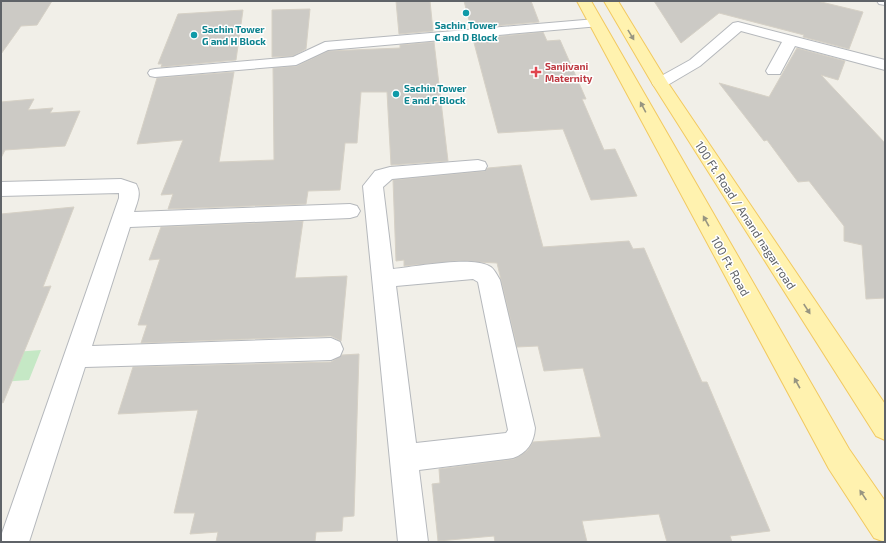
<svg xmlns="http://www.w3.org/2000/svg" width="886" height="543" viewBox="0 0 886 543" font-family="'Exo 2',sans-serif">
<rect width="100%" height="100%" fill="#f1efe8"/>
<polygon fill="#c5e8c5" points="41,350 29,380 1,382 1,353"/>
<g fill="#cccac5" stroke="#d6d1c6">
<polygon points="1,1 52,1 37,25 21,26 1,54"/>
<polygon points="396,1 430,1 433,31 399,34"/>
<polygon points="464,1 531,1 539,22 471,28"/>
<polygon points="654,1 817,1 863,12 849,49 803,37 804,35 719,13 681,43"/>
<polygon points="310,9 306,49 293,56 272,57 272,10"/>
<polygon points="243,10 236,60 161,67 162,64 158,64 178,14"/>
<polygon points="543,32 547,41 560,40 586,99 582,99 604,150 615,149 637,196 591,200 563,129 498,133 473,39"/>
<polygon points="434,42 448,161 391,165 387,92 361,92 357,143 345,143 340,190 308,191 306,204 168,209 173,194 161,195 183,140 137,144 157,78 234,72 219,162 274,160 273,68 297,66 328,51 400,48 400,45"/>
<polygon points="797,48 845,61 838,80 821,75 885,143 885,298 866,299 862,245 844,241 844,226 809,181 798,182 767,140 764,141 719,83 769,97"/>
<polygon points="34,99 28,110 53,108 50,113 80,111 65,146 5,150 1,158 1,102"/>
<polygon points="521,165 543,247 629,241 633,249 644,248 702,382 707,382 770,531 730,536 732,542 667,542 659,514 582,521 587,542 495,542 494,536 438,541 432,484 440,483 439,469 514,459 527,451 533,442 601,437 583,368 544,371 538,346 517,347 497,263 456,261 404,266 404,260 396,261 393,180 485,171 488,168"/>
<polygon points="74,207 43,287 51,286 3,403 1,402 1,214"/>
<polygon points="303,221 295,278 347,276 341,341 331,336 141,343 147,325 138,325 160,259 149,260 161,227"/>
<polygon points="359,354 354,516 343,517 342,531 316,532 315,542 216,542 218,532 190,534 195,513 174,513 198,410 118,414 133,367 331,362 342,355"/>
</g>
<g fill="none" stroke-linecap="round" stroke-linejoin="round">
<g stroke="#b5b8bc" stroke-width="2">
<polygon id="service" points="596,19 600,20 602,23 600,26 328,50 296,65 155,77 150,76 148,73 150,70 155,69 293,57 325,42"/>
</g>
<g stroke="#b5b8bc" stroke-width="2">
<g id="minor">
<polygon points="877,1 885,1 885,5 879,4"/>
<polygon points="738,22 885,60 885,70 795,46 780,74 768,74 766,71 782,42 741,31 700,66 666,86 660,88 654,86 652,83 654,80 690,60 733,23"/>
<path d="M478,160L485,162L487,166L485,170L392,179L383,187L393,269C415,267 470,256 489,266C494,268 497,275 500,280L535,428C534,443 527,453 513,458L419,470L428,542H398L363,186L375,171L390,167ZM473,279L478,282L508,430L506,433L416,443L396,286Z"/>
<path d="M121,179L136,184C142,194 137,202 134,212L350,204L357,206L360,211L357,216L350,218L130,227L92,346L331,338L340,342L343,349L340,356L331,360L85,367L29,542H1V536L119,198V193L1,196V182Z"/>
</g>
</g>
<g stroke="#f2c960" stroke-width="2">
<g id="primary">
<polygon points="577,1 591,1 849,449 885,501 885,542 874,538 829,469"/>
<polygon points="604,1 618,1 668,83 885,404 885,440 876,436 652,83"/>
</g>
</g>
<use href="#service" fill="#fff" fill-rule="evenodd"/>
<use href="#minor" fill="#fff" fill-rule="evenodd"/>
<use href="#primary" fill="#fff2af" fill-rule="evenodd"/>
</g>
<defs><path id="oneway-solid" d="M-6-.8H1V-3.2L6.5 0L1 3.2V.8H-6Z"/></defs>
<g fill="#979581">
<use href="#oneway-solid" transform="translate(631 35) rotate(59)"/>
<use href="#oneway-solid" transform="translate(643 107) rotate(-118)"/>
<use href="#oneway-solid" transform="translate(706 221) rotate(-119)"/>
<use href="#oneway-solid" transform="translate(807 309) rotate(57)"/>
<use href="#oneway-solid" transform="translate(797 383) rotate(-119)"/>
<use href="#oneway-solid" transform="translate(863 495) rotate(-124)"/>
</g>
<g fill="#0f9aa8" stroke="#fff" stroke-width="1.5">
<circle cx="466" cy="13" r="4"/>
<circle cx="194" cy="35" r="4"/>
<circle cx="396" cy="94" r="4"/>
</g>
<path fill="#e0444e" stroke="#fff" stroke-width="1.5" d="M534 66h4v4h4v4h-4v4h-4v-4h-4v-4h4z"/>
<g text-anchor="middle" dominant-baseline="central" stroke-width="3" stroke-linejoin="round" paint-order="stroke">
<g font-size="10" font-weight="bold" fill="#0d838f" stroke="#fff" text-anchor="start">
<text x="466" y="25" text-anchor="middle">Sachin Tower<tspan x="466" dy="12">C and D Block</tspan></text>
<text x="202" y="29">Sachin Tower<tspan x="202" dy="12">G and H Block</tspan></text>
<text x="404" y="88">Sachin Tower<tspan x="404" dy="12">E and F Block</tspan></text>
</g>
<g font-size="10" font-weight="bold" fill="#be3a42" stroke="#fff" text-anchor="start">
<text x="545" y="66">Sanjivani<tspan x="545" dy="12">Maternity</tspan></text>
</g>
<g font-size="12" fill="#5f6368" stroke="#fff">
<text transform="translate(746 215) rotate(57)">100 Ft. Road / Anand nagar road</text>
<text transform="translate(731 266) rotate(61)">100 Ft. Road</text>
</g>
</g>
<rect width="886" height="543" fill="none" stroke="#5f6368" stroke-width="4"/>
</svg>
